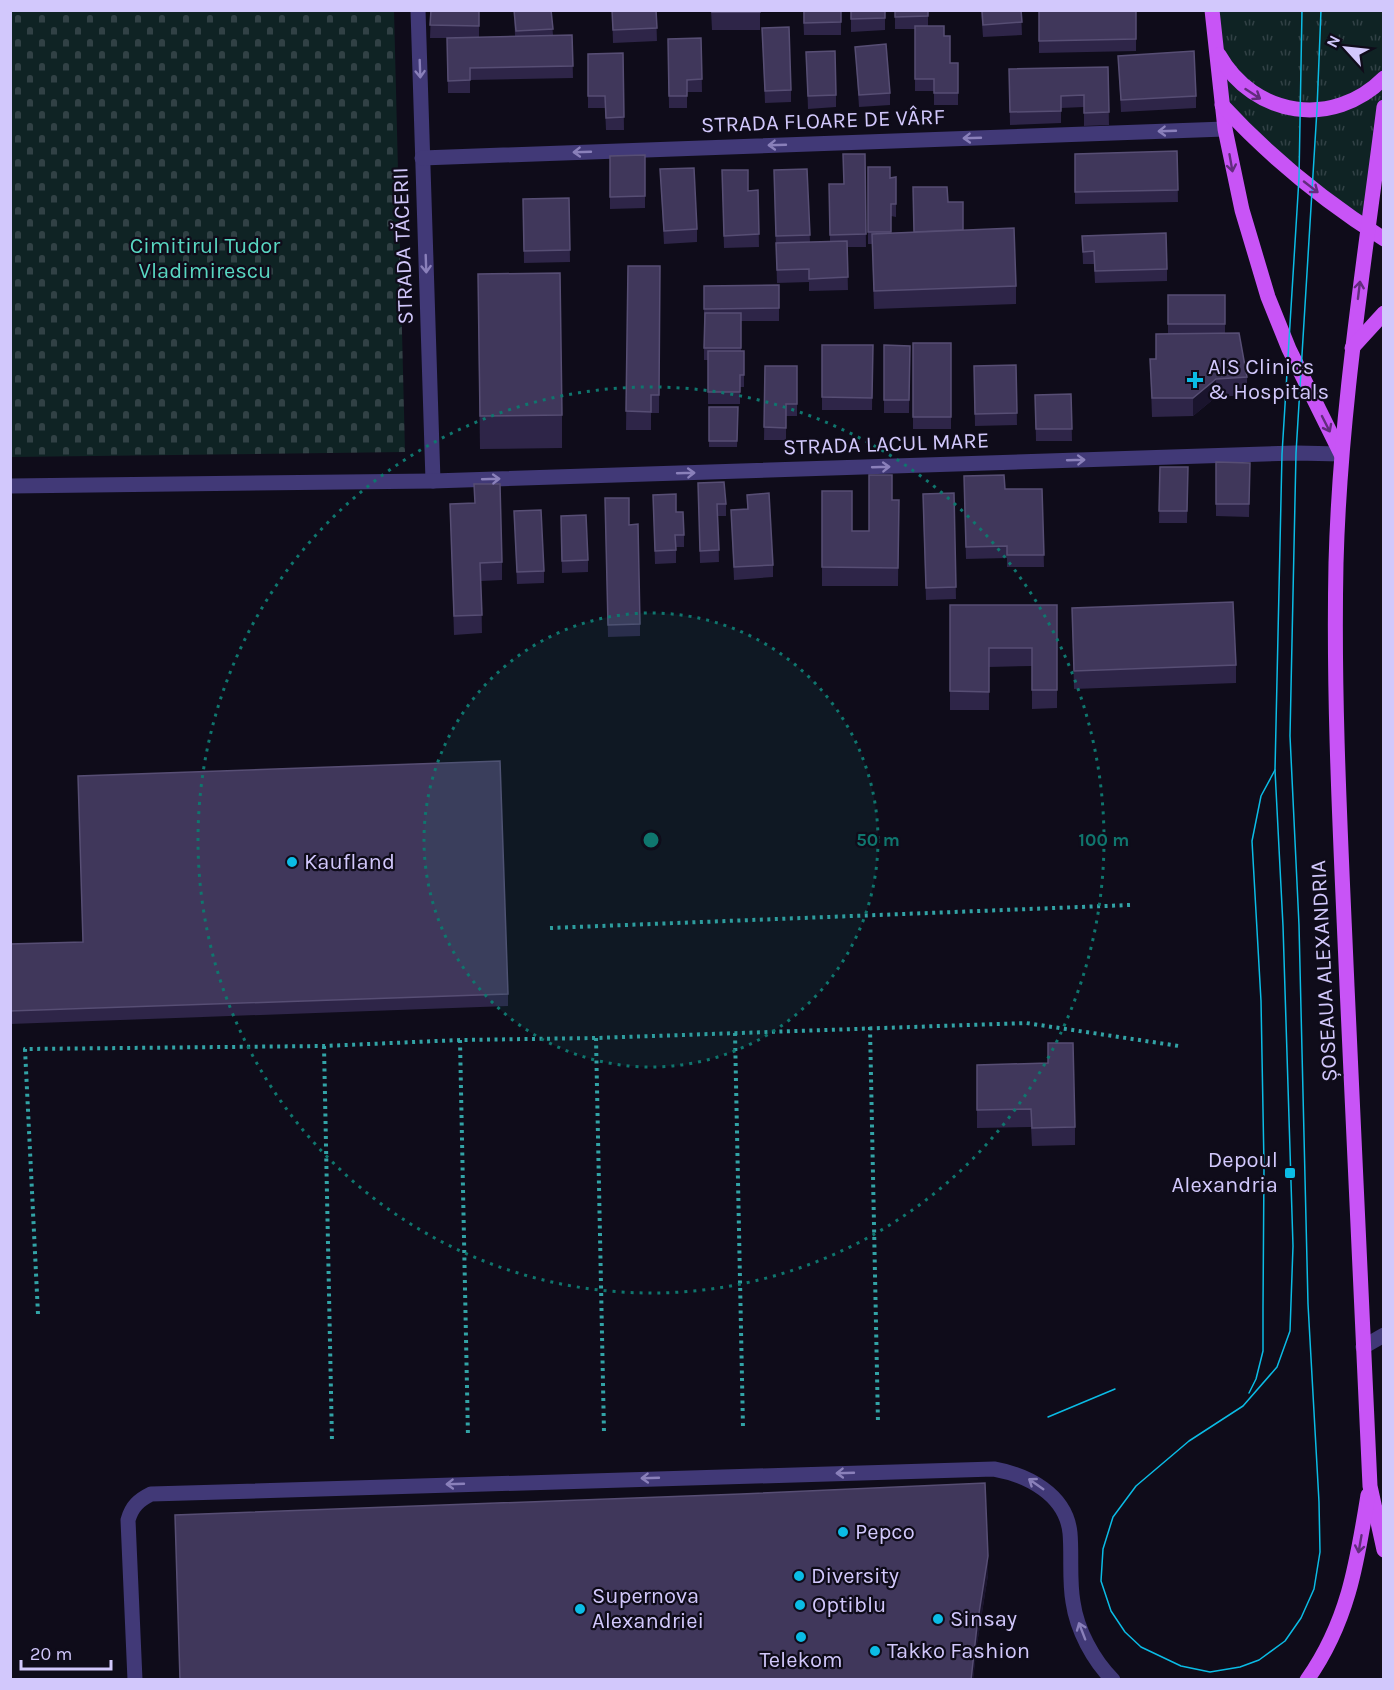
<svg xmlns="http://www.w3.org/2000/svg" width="1394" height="1690" viewBox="0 0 1394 1690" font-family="Karla,sans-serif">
<defs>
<pattern id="grass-tufts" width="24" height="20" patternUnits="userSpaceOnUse" patternTransform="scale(1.5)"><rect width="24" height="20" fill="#0f2324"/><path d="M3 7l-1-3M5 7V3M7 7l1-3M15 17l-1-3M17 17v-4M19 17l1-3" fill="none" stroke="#314145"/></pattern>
<pattern id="cemetery-stones" width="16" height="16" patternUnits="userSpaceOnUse" patternTransform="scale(1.5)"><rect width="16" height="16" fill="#0f2324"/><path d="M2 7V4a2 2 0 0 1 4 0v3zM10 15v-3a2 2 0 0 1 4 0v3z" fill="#314145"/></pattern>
</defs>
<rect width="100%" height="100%" fill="#0f0c1a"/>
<polygon fill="url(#grass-tufts)" points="1212,11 1383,11 1383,107 1367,228 1312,188 1317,109 1300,109 1299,178 1222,105"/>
<polygon fill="url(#cemetery-stones)" points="10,11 394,11 405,452 11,457"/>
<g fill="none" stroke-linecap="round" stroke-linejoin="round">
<g stroke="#32a3a6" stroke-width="4" stroke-dasharray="3 4.5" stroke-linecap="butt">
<polyline points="550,928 1130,905"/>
<polyline points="870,1027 878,1423"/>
<polyline points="735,1033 743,1428"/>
<polyline points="596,1038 604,1433"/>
<polyline points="460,1040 468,1437"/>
<polyline points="324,1046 332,1442"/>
<polyline points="38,1314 25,1049 324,1046 460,1040 596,1038 1026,1023 1179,1046"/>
</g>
<g stroke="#413977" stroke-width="15">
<polyline points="418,10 433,481"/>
<polyline points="422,158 1225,129"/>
<polyline points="10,486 433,481 1296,453 1341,454"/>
<polyline points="1363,1347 1384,1335"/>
<path d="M135,1680L128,1520C132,1506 139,1500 151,1494L994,1469C1027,1475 1066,1494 1070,1533C1072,1555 1069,1580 1073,1602C1077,1630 1093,1660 1113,1680"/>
</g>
<g stroke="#c854f6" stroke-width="15">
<polyline points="1212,10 1225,129 1242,210 1268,297 1289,349 1341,454"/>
<path d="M1219,55C1254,117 1333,129 1384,78"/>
<path d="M1222,105C1270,157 1324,201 1384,239"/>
<path d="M1384,107C1365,259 1340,410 1336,563C1333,704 1341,846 1347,986C1355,1153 1362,1320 1370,1486L1384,1550"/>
<polyline points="1352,348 1384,313"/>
<path d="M1307,1680C1348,1622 1357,1563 1368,1495"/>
</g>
<g stroke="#0bbce5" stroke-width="1.5">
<polyline points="1302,10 1299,178 1282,454 1275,770 1283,926 1293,1246 1290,1331 1277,1367 1243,1406 1189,1441 1136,1486 1113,1517 1103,1549 1101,1581 1111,1611 1125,1632 1141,1647 1181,1666 1210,1672 1240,1667 1259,1660 1285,1641 1301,1618 1314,1589 1320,1552 1319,1502 1308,1304 1299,925 1290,736 1296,453 1317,109 1321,10"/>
<polyline points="1249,1393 1256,1379 1263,1351 1263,1309 1264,1165 1261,1001 1252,841 1261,796 1275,770"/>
<polyline points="1048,1417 1115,1389"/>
</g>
</g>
<g fill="#2e2548">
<polygon points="431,10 479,10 479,37 515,36 514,10 551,10 553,35 572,35 573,78 470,80 470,93 448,93 447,38 452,38 430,38"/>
<polygon points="612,10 656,10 657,41 613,43"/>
<polygon points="711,10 760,10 760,30 712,30"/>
<polygon points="803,10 841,10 841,35 804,35"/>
<polygon points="851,10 885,10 885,30 851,32"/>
<polygon points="895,10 928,10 928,26 944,36 950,63 958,63 958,105 934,105 934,91 915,91 915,29 895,29"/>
<polygon points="981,10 1021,10 1022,35 983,37"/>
<polygon points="1039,10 1136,10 1136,51 1039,53"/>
<polygon points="762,28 791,90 791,102 765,103"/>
<polygon points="701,38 702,92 687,92 687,108 669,108 668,39"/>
<polygon points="855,47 890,93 890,105 859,107"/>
<polygon points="806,52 836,95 836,107 808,109"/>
<polygon points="623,53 624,130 606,130 605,108 588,108 588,54"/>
<polygon points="1118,56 1196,96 1196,108 1121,112"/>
<polygon points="1108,67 1109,125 1084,126 1084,107 1061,108 1061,123 1010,125 1009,69"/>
<polygon points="1177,151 1178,202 1075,204 1075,154"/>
<polygon points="865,154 866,247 847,247 848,290 809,291 809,282 777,283 774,182 807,169 810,242 830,241 829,184 843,184"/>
<polygon points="645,155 645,208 610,209 610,156"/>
<polygon points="868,167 890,178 896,177 896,217 891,216 891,233 914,232 948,202 963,230 1016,286 1016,304 874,309 872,244 868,244"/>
<polygon points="660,169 697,229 697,242 664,244"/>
<polygon points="722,170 748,191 758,190 759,247 724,248"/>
<polygon points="569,198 570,262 524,263 523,199"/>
<polygon points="1082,236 1167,269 1167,281 1095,283 1094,264 1083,264"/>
<polygon points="628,266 660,266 659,413 651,413 651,430 626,430"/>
<polygon points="779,285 779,321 741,321 741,351 744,351 744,387 740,387 740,404 708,404 708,360 704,360 704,286"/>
<polygon points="1168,295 1225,295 1225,333 1247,377 1247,395 1216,397 1193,416 1152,417 1150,359 1156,359 1168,334"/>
<polygon points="478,308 562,415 562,448 480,449"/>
<rect x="913" y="343" width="38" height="86"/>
<polygon points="822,345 873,345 872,410 822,410"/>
<polygon points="884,345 910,346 909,413 884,413"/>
<polygon points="1016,365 1017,425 975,426 974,366"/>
<polygon points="765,366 797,366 797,416 786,416 786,440 764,440"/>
<polygon points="1071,394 1072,441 1036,441 1035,395"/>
<polygon points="709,407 738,407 737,447 709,447"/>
<polygon points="1216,462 1250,463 1249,517 1216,516"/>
<polygon points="1160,467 1188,467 1187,523 1159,523"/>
<polygon points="698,483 726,504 726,516 718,516 719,562 700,563"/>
<polygon points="964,488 1005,489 1042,489 1044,567 1007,567 1007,558 966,559"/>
<polygon points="822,491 852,531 869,531 892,500 899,500 898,586 822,586"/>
<polygon points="954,493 956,599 926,600 923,507"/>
<polygon points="653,495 676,512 684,535 684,547 676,547 676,563 655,564"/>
<polygon points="747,495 773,565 773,577 734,580 731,510 747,509"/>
<polygon points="450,504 502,562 502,580 481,581 482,633 454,635"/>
<polygon points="514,511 544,571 544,583 517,584"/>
<polygon points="605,511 640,624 640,636 608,637"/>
<polygon points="561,528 588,560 588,572 562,573"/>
<polygon points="950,605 1057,605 1057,708 1032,709 1032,666 989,667 989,710 950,710"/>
<polygon points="1072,608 1236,665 1236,683 1074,689"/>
<polygon points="83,942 508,994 508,1006 10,1024 10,944"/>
<polygon points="977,1065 1075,1127 1075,1145 1032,1146 1031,1127 977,1128"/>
<polygon points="175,1515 988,1575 977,1644 973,1680 180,1680"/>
</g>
<g fill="#1a142d">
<polygon points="1216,379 1216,397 1193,416 1193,398"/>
<polygon points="988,1556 988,1575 977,1644 973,1680 971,1680 977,1626"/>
</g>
<g fill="#40375b" stroke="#574e74" stroke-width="1.5">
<polygon points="431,10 479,10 479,26 430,25"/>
<polygon points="514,10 551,10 553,29 516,31"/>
<polygon points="612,10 656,10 657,28 613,30"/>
<rect x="712" y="10" width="48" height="2"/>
<polygon points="804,10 841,10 841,22 804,23"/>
<polygon points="851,10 885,10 885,18 851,19"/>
<polygon points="895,10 928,10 928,16 895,17"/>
<polygon points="982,10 1021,10 1022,22 983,25"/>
<polygon points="1039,10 1136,10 1136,39 1039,41"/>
<polygon points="915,26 944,26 944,36 950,36 950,63 958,63 958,93 934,93 934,79 915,79"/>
<polygon points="789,27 791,90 765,91 762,28"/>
<polygon points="572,35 573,66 470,68 470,80 448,81 447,38"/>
<polygon points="701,38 702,79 687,80 687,96 669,96 668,39"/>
<polygon points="886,44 890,93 859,95 855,47"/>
<polygon points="835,51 836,95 808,96 806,52"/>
<polygon points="1194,51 1196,96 1121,100 1118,56"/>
<polygon points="623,53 624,117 606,118 605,96 588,96 588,54"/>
<polygon points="1108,67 1109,112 1084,113 1084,95 1061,96 1061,111 1010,112 1009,69"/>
<polygon points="1177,151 1178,190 1075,192 1075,154"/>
<polygon points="843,154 865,154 866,234 830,235 829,184 844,184"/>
<polygon points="645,155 645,196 610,197 610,156"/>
<polygon points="868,167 890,167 890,178 896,177 896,204 891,204 891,232 868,232"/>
<polygon points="694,168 697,229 664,231 660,169"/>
<polygon points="807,169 810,235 776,236 774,170"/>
<polygon points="722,170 748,170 748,191 758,190 759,234 724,236"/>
<polygon points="913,187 947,187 948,202 963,202 963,230 914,232"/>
<polygon points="569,198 570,250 524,251 523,199"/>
<polygon points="1014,228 1016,286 874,291 872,234"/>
<polygon points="1166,233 1167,269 1095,271 1094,251 1083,252 1082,236"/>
<polygon points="847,241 848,277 809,279 809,269 777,270 776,243"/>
<polygon points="628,266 660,266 659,395 651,395 651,412 626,411"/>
<polygon points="560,273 562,415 480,416 478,274"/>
<polygon points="779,285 779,308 704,309 704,286"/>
<rect x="1168" y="295" width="57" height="29"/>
<polygon points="705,313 741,313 741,348 704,348"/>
<polygon points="1239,333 1247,377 1216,379 1193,398 1152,398 1150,359 1156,359 1156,334"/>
<rect x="913" y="343" width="38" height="74"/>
<polygon points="822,345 873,345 872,398 822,397"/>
<polygon points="884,345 910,346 909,400 884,400"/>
<polygon points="708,351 744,351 744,375 740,375 740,392 708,392"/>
<polygon points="1016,365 1017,413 975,414 974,366"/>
<polygon points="765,366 797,366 797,404 786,404 786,428 764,427"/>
<polygon points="1071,394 1072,429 1036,429 1035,395"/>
<polygon points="709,407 738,407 737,441 709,441"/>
<polygon points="1216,462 1250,463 1249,504 1216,504"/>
<polygon points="1160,467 1188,467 1187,511 1159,511"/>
<polygon points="869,475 892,475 892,500 899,500 898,568 822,567 822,491 852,491 852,531 869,531"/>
<polygon points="1004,475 1005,489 1042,489 1044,555 1007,555 1007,546 966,547 964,476"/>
<polygon points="724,482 726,504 717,504 719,550 700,551 698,483"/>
<polygon points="474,484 500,484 502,562 480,563 482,615 454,616 450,504 475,503"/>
<polygon points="769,493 773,565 734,567 731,510 748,509 747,495"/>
<polygon points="954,493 956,587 926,588 923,494"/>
<polygon points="676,494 676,512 683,512 684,535 675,535 676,550 655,551 653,495"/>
<polygon points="605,498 629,498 629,525 638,524 640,624 608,625"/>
<polygon points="541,510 544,571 517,572 514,511"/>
<polygon points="586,515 588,560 562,561 561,516"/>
<polygon points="1233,602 1236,665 1074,671 1072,608"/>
<polygon points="950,605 1057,605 1057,690 1032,690 1032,648 989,648 989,692 950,691"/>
<polygon points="500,761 508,994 10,1011 10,944 83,942 78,776"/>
<polygon points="1048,1043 1073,1043 1075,1127 1032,1128 1031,1109 977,1110 977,1065 1048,1063"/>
<polygon points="985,1483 988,1556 977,1626 971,1680 180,1680 175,1515 741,1494"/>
</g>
<defs><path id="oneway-shaft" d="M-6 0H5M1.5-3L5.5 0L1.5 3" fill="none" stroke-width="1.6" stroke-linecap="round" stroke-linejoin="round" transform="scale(1.5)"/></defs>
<g stroke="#8a80ba">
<use href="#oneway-shaft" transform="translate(420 69) rotate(88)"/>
<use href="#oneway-shaft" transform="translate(1167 131) rotate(178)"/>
<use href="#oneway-shaft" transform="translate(972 138) rotate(178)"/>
<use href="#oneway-shaft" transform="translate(777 145) rotate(178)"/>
<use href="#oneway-shaft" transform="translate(582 152) rotate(178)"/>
<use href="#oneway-shaft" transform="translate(426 264) rotate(88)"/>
<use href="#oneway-shaft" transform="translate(1076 460) rotate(-2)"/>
<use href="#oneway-shaft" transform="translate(881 467) rotate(-2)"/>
<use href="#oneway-shaft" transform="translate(686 473) rotate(-2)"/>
<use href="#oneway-shaft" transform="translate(491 479) rotate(-2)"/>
<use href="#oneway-shaft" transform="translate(845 1473) rotate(178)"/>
<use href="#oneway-shaft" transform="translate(650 1478) rotate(178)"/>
<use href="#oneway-shaft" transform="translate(455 1484) rotate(178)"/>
<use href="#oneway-shaft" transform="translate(1036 1484) rotate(-145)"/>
<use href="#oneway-shaft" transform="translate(1082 1631) rotate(-111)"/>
</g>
<g stroke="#622c7d">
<use href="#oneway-shaft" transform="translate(1253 94) rotate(33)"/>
<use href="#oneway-shaft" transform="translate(1231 163) rotate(80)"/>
<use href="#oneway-shaft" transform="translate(1311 187) rotate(38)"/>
<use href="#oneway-shaft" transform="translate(1359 290) rotate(-83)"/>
<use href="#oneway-shaft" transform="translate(1326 424) rotate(63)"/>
<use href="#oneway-shaft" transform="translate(1360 1544) rotate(100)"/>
</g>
<circle cx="651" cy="840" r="227" fill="#0f766e" fill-opacity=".12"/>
<g fill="none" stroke="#0f766e" stroke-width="3" stroke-dasharray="3 6">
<circle cx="651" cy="840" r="227"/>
<circle cx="651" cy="840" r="453"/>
</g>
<g fill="#0bbce5" stroke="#0f0c1a" stroke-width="2">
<path d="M1192 371h6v6h6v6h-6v6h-6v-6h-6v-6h6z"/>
<circle cx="292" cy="862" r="6"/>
<rect x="1284" y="1167" width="12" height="12" rx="3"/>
<circle cx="843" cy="1532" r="6"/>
<circle cx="799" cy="1576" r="6"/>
<circle cx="800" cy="1605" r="6"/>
<circle cx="580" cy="1609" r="6"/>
<circle cx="938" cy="1619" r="6"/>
<circle cx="801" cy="1637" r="6"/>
<circle cx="875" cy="1651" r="6"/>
</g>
<g text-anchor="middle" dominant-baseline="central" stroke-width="4.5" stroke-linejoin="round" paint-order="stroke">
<g font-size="22" fill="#d2c8fc" stroke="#0f0c1a">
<text transform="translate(823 121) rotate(-2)">STRADA FLOARE DE VÂRF</text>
<text transform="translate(403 246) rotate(-92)">STRADA TĂCERII</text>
<text transform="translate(886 444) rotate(-2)">STRADA LACUL MARE</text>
<text transform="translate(1324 971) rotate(-93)">ȘOSEAUA ALEXANDRIA</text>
</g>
<g font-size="22" fill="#59d7c2" stroke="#0f0c1a">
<text x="205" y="246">Cimitirul Tudor<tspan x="205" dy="25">Vladimirescu</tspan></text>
</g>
<g font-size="22" fill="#d2c8fc" stroke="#0f0c1a" text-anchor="start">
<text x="1208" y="367">AIS Clinics<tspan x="1208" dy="25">&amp; Hospitals</tspan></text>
<text x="304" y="862">Kaufland</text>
<text x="1278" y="1160" text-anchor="end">Depoul<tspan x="1278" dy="25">Alexandria</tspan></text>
<text x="855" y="1532">Pepco</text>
<text x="811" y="1576">Diversity</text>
<text x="592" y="1596">Supernova<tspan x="592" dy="25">Alexandriei</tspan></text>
<text x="812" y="1605">Optiblu</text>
<text x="950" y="1619">Sinsay</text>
<text x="887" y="1651">Takko Fashion</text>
<text x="801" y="1660" text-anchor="middle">Telekom</text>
</g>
</g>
<circle cx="651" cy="840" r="9" fill="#0f766e" stroke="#0f0c1a" stroke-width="3"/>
<g font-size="18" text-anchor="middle" font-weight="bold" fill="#0f766e" stroke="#0f0c1a" stroke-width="4.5" stroke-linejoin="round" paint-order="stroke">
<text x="878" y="846">50 m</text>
<text x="1104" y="846">100 m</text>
</g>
<rect width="1394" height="1690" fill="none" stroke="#d2c8fc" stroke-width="24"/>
<g transform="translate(1346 48) rotate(297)" stroke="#0f0c1a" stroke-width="4.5" paint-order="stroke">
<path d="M0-4.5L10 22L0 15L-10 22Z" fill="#d2c8fc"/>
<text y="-9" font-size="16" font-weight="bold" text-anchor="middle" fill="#d2c8fc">N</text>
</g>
<path d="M21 1660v9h90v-9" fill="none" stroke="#d2c8fc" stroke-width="3"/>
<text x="30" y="1660" font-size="18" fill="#d2c8fc" stroke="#0f0c1a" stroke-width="4.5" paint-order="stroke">20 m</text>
</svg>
